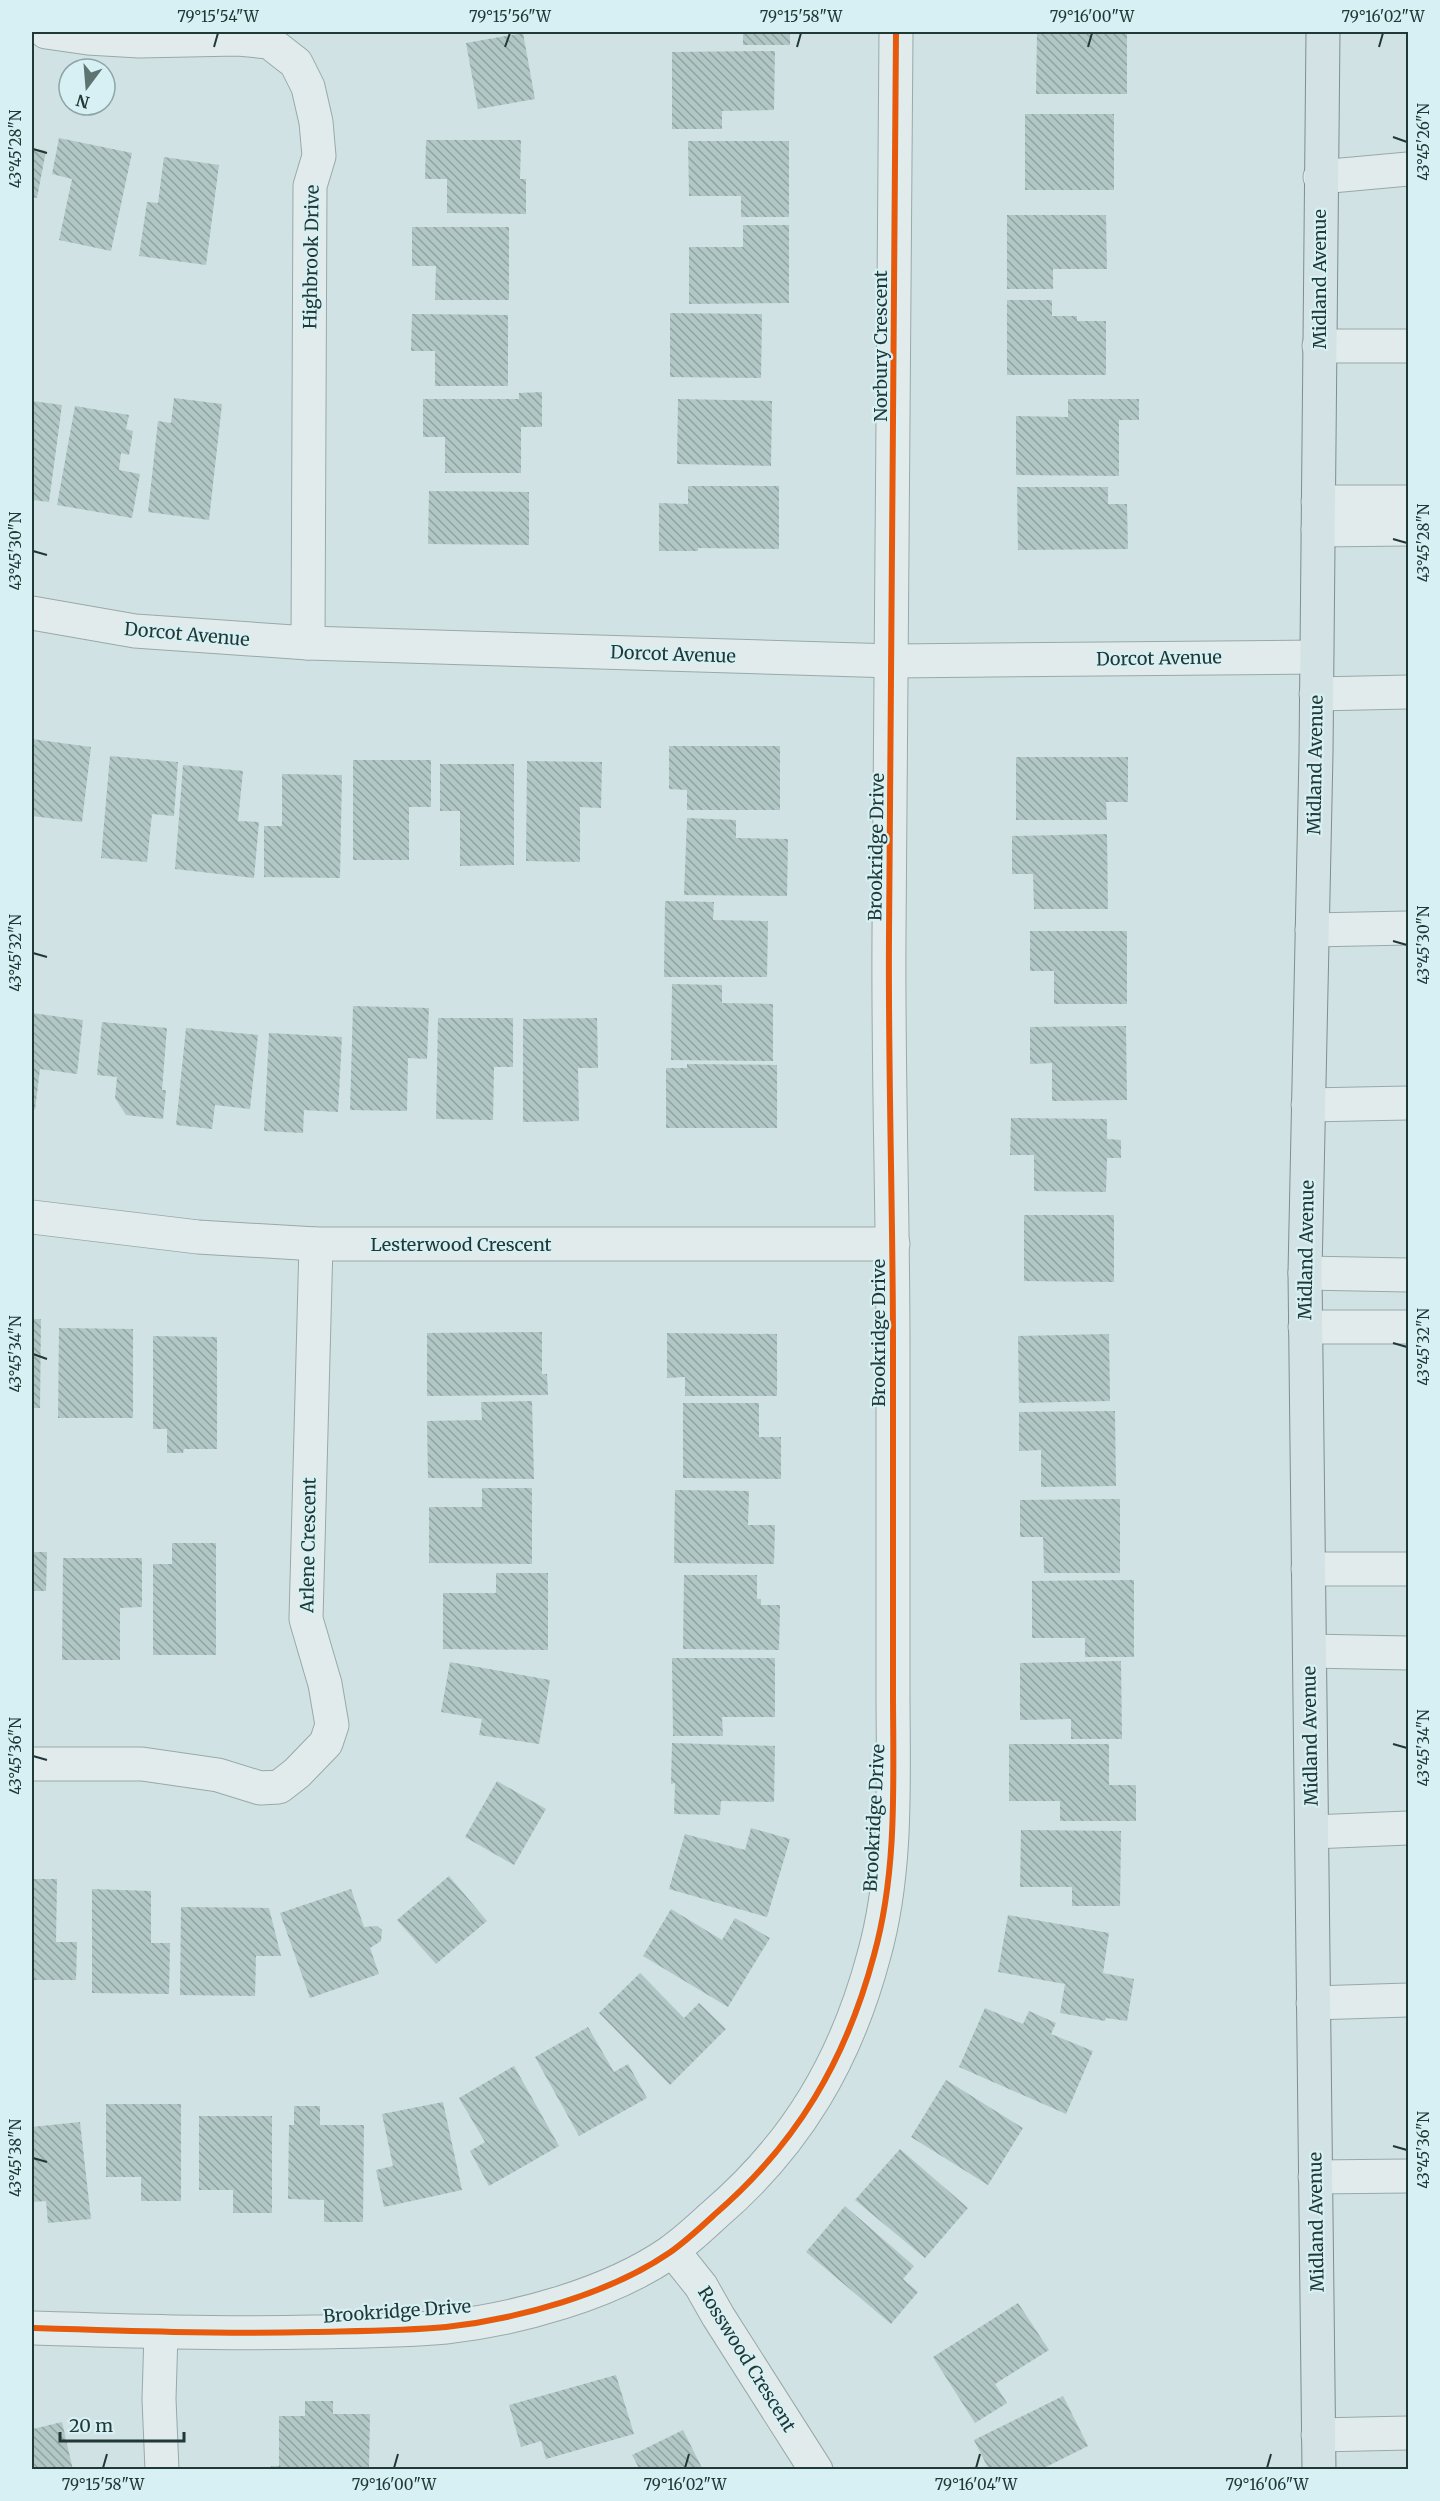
<svg xmlns="http://www.w3.org/2000/svg" width="1440" height="2501" viewBox="0 0 1440 2501" font-family="Merriweather,serif">
<defs>
<pattern id="building-back-hatch" width="6" height="6" patternUnits="userSpaceOnUse" patternTransform="scale(1.5)"><rect width="6" height="6" fill="#b1c7c5"/><path d="M-1 5l2 2M0 0l6 6M5-1l2 2" fill="none" stroke="#90a3a1"/></pattern>
</defs>
<rect width="100%" height="100%" fill="#d0e2e4"/>
<g fill="url(#building-back-hatch)">
<rect x="743" y="32" width="47" height="13"/>
<polygon points="1037,32 1127,32 1127,94 1036,94"/>
<polygon points="523,33 535,99 478,109 466,43"/>
<polygon points="775,51 774,110 722,111 722,129 672,129 672,52"/>
<rect x="1025" y="114" width="89" height="76"/>
<polygon points="59,138 132,153 111,251 59,240 72,179 52,174"/>
<polygon points="426,140 521,140 520,179 526,179 526,214 447,213 447,179 425,179"/>
<polygon points="688,141 789,141 789,217 741,217 741,196 689,196"/>
<polygon points="32,148 46,151 37,198 32,197"/>
<polygon points="164,157 219,165 206,265 139,256 147,202 158,203"/>
<polygon points="1007,215 1106,215 1107,269 1053,269 1053,289 1007,289"/>
<polygon points="743,225 789,225 789,303 689,304 689,247 743,247"/>
<polygon points="412,227 509,227 509,300 435,300 436,266 412,266"/>
<polygon points="1007,300 1052,300 1052,316 1077,316 1077,321 1106,321 1106,375 1007,375"/>
<polygon points="670,313 762,314 761,378 670,377"/>
<polygon points="412,314 508,315 508,386 435,386 435,351 411,351"/>
<polygon points="542,392 542,427 521,427 521,473 445,473 445,437 423,437 423,399 519,399 519,393"/>
<polygon points="174,398 222,404 209,520 148,512 158,421 171,423"/>
<polygon points="678,399 772,401 771,466 677,464"/>
<polygon points="1068,399 1139,399 1139,420 1119,420 1119,476 1016,475 1016,416 1068,417"/>
<polygon points="32,401 62,405 49,502 32,500"/>
<polygon points="75,406 129,415 126,429 133,431 129,455 121,453 119,470 140,474 132,518 57,505"/>
<polygon points="688,486 779,486 779,549 698,548 698,551 659,551 659,503 688,504"/>
<polygon points="1017,487 1108,487 1108,504 1127,504 1128,549 1018,550"/>
<polygon points="429,491 529,492 529,545 428,544"/>
<polygon points="32,739 91,747 82,822 32,816"/>
<polygon points="669,746 780,746 780,810 687,810 687,790 669,789"/>
<polygon points="110,756 178,762 174,816 152,814 147,862 101,858"/>
<polygon points="1016,757 1128,757 1128,802 1106,802 1107,820 1016,820"/>
<polygon points="353,760 431,760 431,807 409,807 409,860 353,860"/>
<polygon points="527,761 602,762 601,808 580,807 580,862 526,861"/>
<polygon points="440,764 514,764 514,865 460,866 460,811 440,811"/>
<polygon points="183,765 243,771 238,821 259,822 254,878 175,869"/>
<polygon points="282,774 342,775 340,878 264,877 264,826 282,826"/>
<polygon points="687,818 736,820 736,838 788,839 787,896 684,895"/>
<polygon points="1107,834 1108,909 1034,909 1033,874 1012,874 1012,836"/>
<polygon points="665,901 714,902 713,920 768,921 767,977 664,977"/>
<polygon points="1030,931 1127,931 1127,1004 1054,1004 1054,971 1030,971"/>
<polygon points="672,984 722,985 722,1003 773,1004 773,1061 671,1060"/>
<polygon points="353,1006 429,1008 427,1059 408,1058 407,1111 350,1110"/>
<polygon points="32,1013 83,1020 77,1074 40,1069 35,1110 32,1109"/>
<polygon points="438,1018 513,1018 513,1067 494,1067 493,1120 436,1119"/>
<polygon points="597,1018 598,1068 578,1068 579,1121 523,1122 523,1019"/>
<polygon points="102,1022 167,1028 162,1090 166,1090 163,1119 126,1115 115,1098 117,1077 97,1075"/>
<polygon points="1126,1026 1127,1100 1052,1101 1052,1063 1030,1064 1030,1027"/>
<polygon points="186,1028 258,1035 250,1109 215,1105 212,1129 176,1125"/>
<polygon points="269,1033 342,1037 338,1112 304,1110 303,1133 264,1131"/>
<polygon points="687,1064 777,1065 777,1128 666,1128 666,1068 687,1068"/>
<polygon points="1011,1118 1107,1119 1107,1139 1121,1140 1121,1158 1107,1158 1106,1192 1034,1191 1034,1155 1010,1155"/>
<polygon points="1024,1215 1114,1215 1114,1282 1024,1281"/>
<polygon points="32,1319 41,1319 40,1408 32,1408"/>
<polygon points="59,1328 133,1329 133,1418 58,1418"/>
<polygon points="542,1332 542,1374 547,1374 548,1395 427,1396 427,1333"/>
<polygon points="667,1333 777,1334 777,1396 685,1396 685,1377 667,1378"/>
<polygon points="1109,1334 1110,1401 1019,1403 1018,1336"/>
<polygon points="153,1336 217,1337 217,1449 184,1449 183,1453 167,1453 167,1429 153,1429"/>
<polygon points="532,1401 534,1479 428,1478 427,1421 482,1420 481,1402"/>
<polygon points="683,1403 759,1403 759,1437 781,1437 781,1479 683,1478"/>
<polygon points="1115,1411 1116,1486 1041,1487 1041,1450 1019,1451 1019,1412"/>
<polygon points="482,1488 532,1488 532,1564 429,1563 429,1507 482,1507"/>
<polygon points="675,1490 749,1491 748,1525 775,1525 774,1564 674,1563"/>
<polygon points="1120,1499 1120,1573 1044,1573 1043,1537 1020,1537 1020,1500"/>
<polygon points="172,1543 216,1543 216,1655 153,1655 153,1564 172,1564"/>
<polygon points="32,1552 47,1552 46,1591 32,1591"/>
<polygon points="63,1558 142,1558 142,1607 120,1608 120,1660 62,1660"/>
<polygon points="496,1573 548,1573 548,1650 443,1649 443,1593 496,1593"/>
<polygon points="684,1575 757,1575 757,1599 761,1599 761,1605 780,1605 779,1650 683,1649"/>
<polygon points="1134,1580 1134,1657 1085,1657 1085,1638 1032,1638 1032,1581"/>
<polygon points="672,1658 775,1658 775,1717 722,1717 723,1736 673,1736"/>
<polygon points="1121,1661 1122,1739 1071,1739 1071,1719 1020,1720 1020,1663"/>
<polygon points="450,1662 550,1680 539,1744 479,1735 482,1719 441,1712"/>
<polygon points="672,1743 775,1746 774,1802 721,1801 720,1815 674,1814 675,1783 671,1784"/>
<polygon points="1009,1744 1109,1744 1109,1785 1136,1785 1136,1821 1060,1821 1060,1801 1009,1801"/>
<polygon points="497,1781 546,1809 514,1865 465,1837"/>
<polygon points="751,1828 790,1839 767,1917 669,1889 685,1834 745,1850"/>
<polygon points="1021,1830 1121,1831 1120,1906 1072,1906 1072,1887 1020,1887"/>
<polygon points="449,1876 487,1921 436,1964 397,1920"/>
<polygon points="32,1879 57,1879 56,1942 77,1942 76,1980 32,1980"/>
<polygon points="92,1889 151,1891 151,1943 170,1943 169,1994 92,1993"/>
<polygon points="351,1889 364,1927 377,1926 382,1930 381,1941 370,1948 379,1974 310,1998 280,1913"/>
<polygon points="181,1907 269,1908 281,1956 256,1956 255,1996 180,1995"/>
<polygon points="671,1909 722,1940 735,1918 770,1938 728,2007 643,1956"/>
<polygon points="1008,1915 1109,1933 1103,1973 1134,1979 1127,2021 1106,2018 1105,2021 1060,2013 1065,1984 998,1972"/>
<polygon points="640,1973 684,2018 699,2003 726,2029 670,2085 599,2013"/>
<polygon points="985,2008 1023,2024 1029,2011 1056,2023 1051,2034 1093,2051 1066,2114 959,2067"/>
<polygon points="588,2027 614,2072 628,2064 647,2098 579,2136 535,2057"/>
<polygon points="514,2066 559,2146 489,2186 470,2151 485,2142 459,2098"/>
<polygon points="946,2080 1023,2128 988,2185 911,2137"/>
<polygon points="443,2102 462,2190 384,2207 376,2170 393,2166 382,2114"/>
<polygon points="106,2104 181,2104 181,2201 141,2201 141,2177 106,2177"/>
<polygon points="294,2106 320,2106 320,2125 364,2125 363,2222 324,2222 324,2200 288,2199 289,2125 294,2125"/>
<polygon points="199,2116 272,2116 272,2213 233,2213 233,2190 199,2190"/>
<polygon points="80,2122 91,2219 48,2223 46,2201 32,2202 32,2127"/>
<polygon points="900,2149 968,2208 925,2258 855,2200"/>
<polygon points="845,2206 914,2266 903,2279 918,2292 891,2324 806,2252"/>
<polygon points="1018,2303 1049,2350 995,2384 1007,2403 975,2423 933,2357"/>
<polygon points="616,2375 634,2434 546,2459 541,2441 521,2447 509,2405"/>
<polygon points="1063,2396 1088,2446 1040,2470 989,2470 974,2440"/>
<polygon points="305,2401 333,2401 333,2414 370,2414 369,2470 271,2470 271,2466 279,2466 279,2416 305,2416"/>
<polygon points="62,2422 73,2470 32,2470 33,2429"/>
<polygon points="683,2430 703,2470 640,2470 632,2455"/>
</g>
<g fill="none" stroke-linecap="round" stroke-linejoin="round">
<g stroke="#98a9a9" stroke-width="35">
<g id="minor">
<polyline points="46,32 88,38 139,41 238,39 269,42 296,63 308,87 316,122 319,156 310,186 308,643"/>
<polyline points="1320,177 1408,169"/>
<polyline points="1319,346 1408,346"/>
<polyline points="1318,502 1408,502"/>
<polyline points="1318,530 1408,529"/>
<polyline points="32,613 135,631 308,643 893,661 1316,657"/>
<polyline points="1316,694 1408,692"/>
<polyline points="1312,930 1408,928"/>
<polyline points="1308,1105 1408,1103"/>
<polyline points="32,1217 198,1237 316,1244 893,1244"/>
<polyline points="1305,1273 1408,1275"/>
<polyline points="1305,1327 1408,1327"/>
<polyline points="1308,1569 1408,1569"/>
<polyline points="1310,1651 1408,1653"/>
<polyline points="32,1764 142,1764 218,1775 260,1788 279,1787 297,1773 326,1743 332,1725 325,1684 306,1619 316,1244"/>
<polyline points="1312,1832 1408,1828"/>
<polyline points="1313,2003 1408,2000"/>
<polyline points="1315,2177 1408,2176"/>
<polyline points="673,2251 701,2286 718,2316 816,2470"/>
<path d="M32,2328C126,2331 219,2334 313,2332C357,2331 402,2331 446,2327C518,2319 609,2294 669,2253C685,2242 700,2228 714,2215C797,2144 846,2060 874,1955C898,1869 893,1777 893,1690C893,1576 893,1463 893,1349C893,1211 888,1073 889,935C892,634 895,333 896,32"/>
<polyline points="161,2333 159,2399 162,2470"/>
<polyline points="1318,2435 1408,2433"/>
</g>
</g>
<g stroke="#7f8e8e" stroke-width="35">
<polyline id="major" points="1319,2470 1305,1273 1316,753 1323,32"/>
</g>
<use href="#minor" stroke="#e1ebec" stroke-width="33"/>
<use href="#major" stroke="#d3e2e4" stroke-width="33"/>
<g stroke="#d7f0f4" stroke-width="10">
<path id="cycleway" d="M32,2328C126,2331 219,2334 313,2332C357,2331 402,2331 446,2327C518,2319 609,2294 669,2253C685,2242 700,2228 714,2215C797,2144 846,2060 874,1955C898,1869 893,1777 893,1690C893,1576 893,1463 893,1349C893,1211 888,1073 889,935C892,634 895,333 896,32"/>
</g>
<use href="#cycleway" stroke="#e8590c" stroke-width="6"/>
</g>
<path fill="none" stroke="#203836" stroke-width="2" d="M214,47L218,33M505,47L510,33M797,47L801,33M1088,47L1092,33M1379,47L1383,33M1393,137L1407,142M33,149L47,153M1393,539L1407,543M33,551L47,555M1393,941L1407,945M33,953L47,957M1393,1343L1407,1347M33,1354L47,1359M1393,1744L1407,1748M33,1756L47,1760M1393,2146L1407,2150M33,2158L47,2162M103,2468L107,2454M394,2468L398,2454M685,2468L689,2454M976,2468L980,2454M1267,2468L1271,2454"/>
<g text-anchor="middle" dominant-baseline="central" stroke-width="4.5" stroke-linejoin="round" paint-order="stroke">
<g font-size="18" fill="#203836" stroke="#d7f0f4">
<text transform="translate(311 257) rotate(-89)">Highbrook Drive</text>
<text transform="translate(1319 279) rotate(-90)">Midland Avenue</text>
<text transform="translate(880 346) rotate(-90)">Norbury Crescent</text>
<text transform="translate(187 634) rotate(5)">Dorcot Avenue</text>
<text transform="translate(673 654) rotate(2)">Dorcot Avenue</text>
<text transform="translate(1159 658) rotate(-1)">Dorcot Avenue</text>
<text transform="translate(1315 765) rotate(-89)">Midland Avenue</text>
<text transform="translate(876 847) rotate(-89)">Brookridge Drive</text>
<text x="461" y="1244">Lesterwood Crescent</text>
<text transform="translate(1306 1250) rotate(-89)">Midland Avenue</text>
<text transform="translate(878 1333) rotate(-90)">Brookridge Drive</text>
<text transform="translate(308 1545) rotate(-89)">Arlene Crescent</text>
<text transform="translate(1310 1736) rotate(-91)">Midland Avenue</text>
<text transform="translate(874 1818) rotate(-87)">Brookridge Drive</text>
<text transform="translate(1316 2222) rotate(-91)">Midland Avenue</text>
<text transform="translate(397 2311) rotate(-4)">Brookridge Drive</text>
<text transform="translate(747 2359) rotate(58)">Rosswood Crescent</text>
</g>
</g>
<rect width="1440" height="2501" fill="none" stroke="#d7f0f4" stroke-width="66"/>
<g transform="translate(87 87) rotate(196)"><circle r="28" fill="#d7f0f4" stroke="#8ea6a8" stroke-width="1.5"/>
<path d="M0-4.5L10 22L0 15L-10 22Z" fill="#5e7473"/>
<text y="-9" font-size="16" font-weight="bold" text-anchor="middle" fill="#203836">N</text>
</g>
<path d="M60 2432v9h124v-9" fill="none" stroke="#203836" stroke-width="3"/>
<text x="69" y="2432" font-size="18" fill="#203836" stroke="#d7f0f4" stroke-width="4.5" paint-order="stroke">20 m</text>
<rect x="33" y="33" width="1374" height="2435" fill="none" stroke="#203836" stroke-width="2"/>
<g font-size="15" text-anchor="middle" fill="#203836">
<text x="218" y="22">79°15'54"W</text>
<text x="510" y="22">79°15'56"W</text>
<text x="801" y="22">79°15'58"W</text>
<text x="1092" y="22">79°16'00"W</text>
<text x="1383" y="22">79°16'02"W</text>
<text transform="translate(1424 142) rotate(-90)" y="5">43°45'26"N</text>
<text transform="translate(16 149) rotate(-90)" y="5">43°45'28"N</text>
<text transform="translate(1424 543) rotate(-90)" y="5">43°45'28"N</text>
<text transform="translate(16 551) rotate(-90)" y="5">43°45'30"N</text>
<text transform="translate(1424 945) rotate(-90)" y="5">43°45'30"N</text>
<text transform="translate(16 953) rotate(-90)" y="5">43°45'32"N</text>
<text transform="translate(1424 1347) rotate(-90)" y="5">43°45'32"N</text>
<text transform="translate(16 1354) rotate(-90)" y="5">43°45'34"N</text>
<text transform="translate(1424 1748) rotate(-90)" y="5">43°45'34"N</text>
<text transform="translate(16 1756) rotate(-90)" y="5">43°45'36"N</text>
<text transform="translate(1424 2150) rotate(-90)" y="5">43°45'36"N</text>
<text transform="translate(16 2158) rotate(-90)" y="5">43°45'38"N</text>
<text x="103" y="2490">79°15'58"W</text>
<text x="394" y="2490">79°16'00"W</text>
<text x="685" y="2490">79°16'02"W</text>
<text x="976" y="2490">79°16'04"W</text>
<text x="1267" y="2490">79°16'06"W</text>
</g>
</svg>
